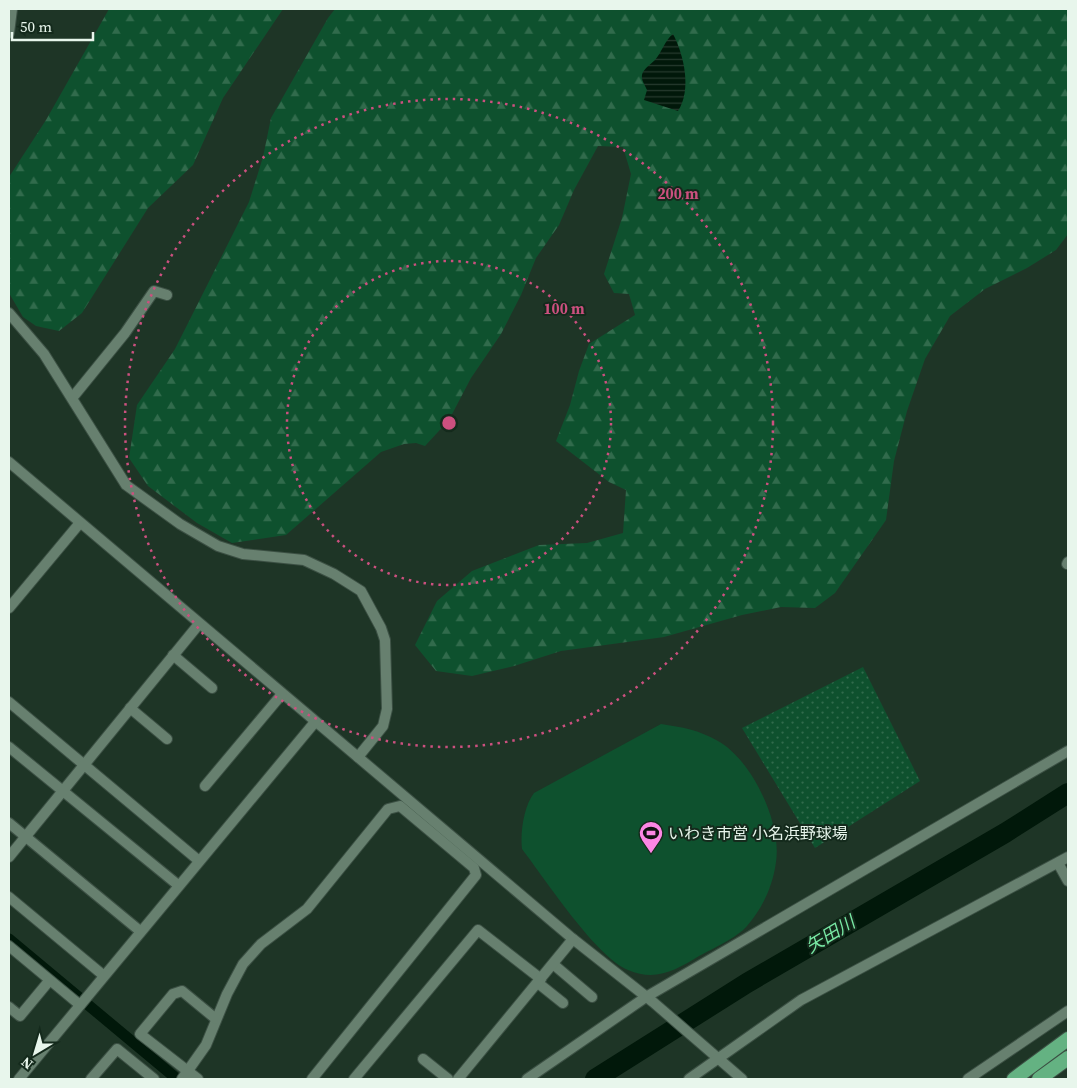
<svg xmlns="http://www.w3.org/2000/svg" width="1077" height="1088" viewBox="0 0 1077 1088" font-family="'Source Serif 4','Noto Sans JP',serif">
<defs>
<pattern id="grass-dots" width="8" height="8" patternUnits="userSpaceOnUse" patternTransform="scale(1.25)"><rect width="8" height="8" fill="#0e512e"/><path d="M2 2h.1M6 6h.1" fill="none" stroke="#316b4c" stroke-width="1.8" stroke-linecap="round"/></pattern>
<pattern id="forest-firs" width="22" height="20" patternUnits="userSpaceOnUse" patternTransform="scale(1.25)"><rect width="22" height="20" fill="#0e512e"/><path d="M5 1l3.5 6h-7zM16 11l3.5 6h-7z" fill="#316b4c"/></pattern>
<pattern id="water-rules" width="6" height="5" patternUnits="userSpaceOnUse" patternTransform="scale(1.25)"><rect width="6" height="5" fill="#01180a"/><path d="M0 2.5h6" fill="none" stroke="#263a2e"/></pattern>
</defs>
<rect width="100%" height="100%" fill="#1e3526"/>
<polygon fill="url(#grass-dots)" points="863,667 920,781 815,848 742,728"/>
<g fill="url(#forest-firs)">
<polygon points="109,9 283,9 223,98 193,165 148,208 82,313 59,331 36,326 23,317 9,293 9,177 46,120"/>
<polygon points="335,9 1068,9 1068,234 1056,250 1027,268 985,289 950,316 925,359 907,411 894,461 886,520 835,593 815,608 781,607 742,615 664,637 561,651 514,666 472,676 436,671 415,645 437,601 472,571 539,545 587,543 623,533 626,490 609,482 556,441 570,405 579,371 589,344 635,315 629,294 614,293 604,274 622,218 631,174 623,147 598,146 574,190 559,225 536,258 521,295 501,334 471,378 449,420 425,446 416,443 404,444 381,452 286,535 232,543 197,523 148,486 129,458 137,405 175,349 249,202 263,157 271,118 328,18"/>
</g>
<path fill="#0e512e" d="M661,724C682,727 699,730 718,741C752,760 782,823 776,862C773,885 763,908 747,926C738,937 712,949 699,956C676,970 656,982 628,970C596,957 545,879 522,849C520,832 524,806 534,793Z"/>
<path fill="url(#water-rules)" d="M673,34C684,55 692,90 678,111L644,100L647,90C645,85 641,80 642,75C643,69 651,64 655,60C662,52 665,40 673,34Z"/>
<g fill="none" stroke-linecap="round" stroke-linejoin="round">
<polyline stroke="#01180a" stroke-width="11" points="9,939 177,1079"/>
<polyline stroke="#01180a" stroke-width="20" points="595,1079 747,983 1005,833 1068,793"/>
<g stroke="#3c5044" stroke-width="12">
<g id="minor">
<polyline points="9,33 12,9"/>
<polyline points="9,313 44,354 126,485 180,524 218,546 243,554 304,560 334,574 361,591 381,628 385,640 387,709 383,726 358,757"/>
<polyline points="73,397 125,333 154,291 167,295"/>
<polyline points="9,462 573,939 653,1002 742,1079"/>
<polyline points="1067,564 1068,562"/>
<polyline points="9,608 79,524"/>
<polyline points="173,655 212,688"/>
<polyline points="9,702 198,860"/>
<polyline points="130,708 167,739"/>
<polyline points="9,747 178,885"/>
<polyline points="205,786 282,694"/>
<polyline points="9,823 140,931"/>
<polyline points="9,857 199,624"/>
<polyline points="1058,863 1068,881"/>
<polyline points="9,897 103,975"/>
<polyline points="9,946 80,1005"/>
<polyline points="553,964 592,997"/>
<polyline points="538,983 563,1003"/>
<polyline points="9,1007 20,1016 49,981"/>
<polyline points="423,1059 448,1079"/>
<polyline points="19,1079 315,722"/>
<polyline points="91,1079 117,1049 154,1079"/>
<polyline points="182,1079 206,1045 227,994 243,964 261,944 307,909 388,809 400,806 474,868 476,875 312,1079"/>
<polyline points="198,1079 140,1034 173,994 182,991 216,1019"/>
<polyline points="354,1079 478,930 541,979"/>
<polyline points="458,1079 573,939"/>
<polyline points="527,1079 646,997 1068,751"/>
<polyline points="689,1079 801,1000 1068,857"/>
<polyline points="968,1079 1068,1011"/>
</g>
</g>
<g stroke="#3c5044" stroke-width="16">
<g id="trunk">
<polyline points="1014,1079 1068,1039"/>
<polyline points="1039,1079 1068,1058"/>
</g>
</g>
<use href="#minor" stroke="#67806f" stroke-width="10"/>
<use href="#trunk" stroke="#64b282" stroke-width="14"/>
</g>
<g fill="none" stroke="#cc507f" stroke-width="2.5" stroke-dasharray="2.5 5">
<circle cx="449" cy="423" r="162"/>
<circle cx="449" cy="423" r="324"/>
</g>
<defs>
<g id="stadium-pin" transform="scale(1.25)"><path d="M0 17L-7.5 6A9.5 9.5 0 1 1 7.5 6Z" fill="#fc86e4" stroke="#142a1c"/><path d="M0-5a6.5 5 0 1 0 0 10a6.5 5 0 1 0 0-10ZM-3.5-1.8h7v3.6h-7Z" fill="#111"/></g>
</defs>
<g fill-rule="evenodd">
<use href="#stadium-pin" x="651" y="833"/>
</g>
<g text-anchor="middle" dominant-baseline="central" stroke-width="4" stroke-linejoin="round" paint-order="stroke">
<g font-size="16" fill="#e8f6ec" stroke="#142a1c" text-anchor="start">
<text x="668" y="833">いわき市営 小名浜野球場</text>
</g>
<g font-size="18" font-style="italic" fill="#78e8a4" stroke="#142a1c">
<text transform="translate(830 934) rotate(-31)">矢田川</text>
</g>
</g>
<circle cx="449" cy="423" r="8" fill="#cc507f" stroke="#142a1c" stroke-width="2.5"/>
<g font-size="15" text-anchor="middle" font-weight="bold" fill="#cc507f" stroke="#142a1c" stroke-width="4" stroke-linejoin="round" paint-order="stroke">
<text x="678" y="199">200 m</text>
<text x="564" y="314">100 m</text>
</g>
<rect width="1077" height="1088" fill="none" stroke="#e8f6ec" stroke-width="20"/>
<g transform="translate(35 1053) rotate(218)" stroke="#142a1c" stroke-width="4" paint-order="stroke">
<path d="M0-4L9 19L0 12L-9 19Z" fill="#e8f6ec"/>
<text y="-8" font-size="14" font-weight="bold" text-anchor="middle" fill="#e8f6ec">N</text>
</g>
<path d="M12 32v8h81v-8" fill="none" stroke="#e8f6ec" stroke-width="2.5"/>
<text x="20" y="32" font-size="15" fill="#e8f6ec" stroke="#142a1c" stroke-width="4" paint-order="stroke">50 m</text>
</svg>
